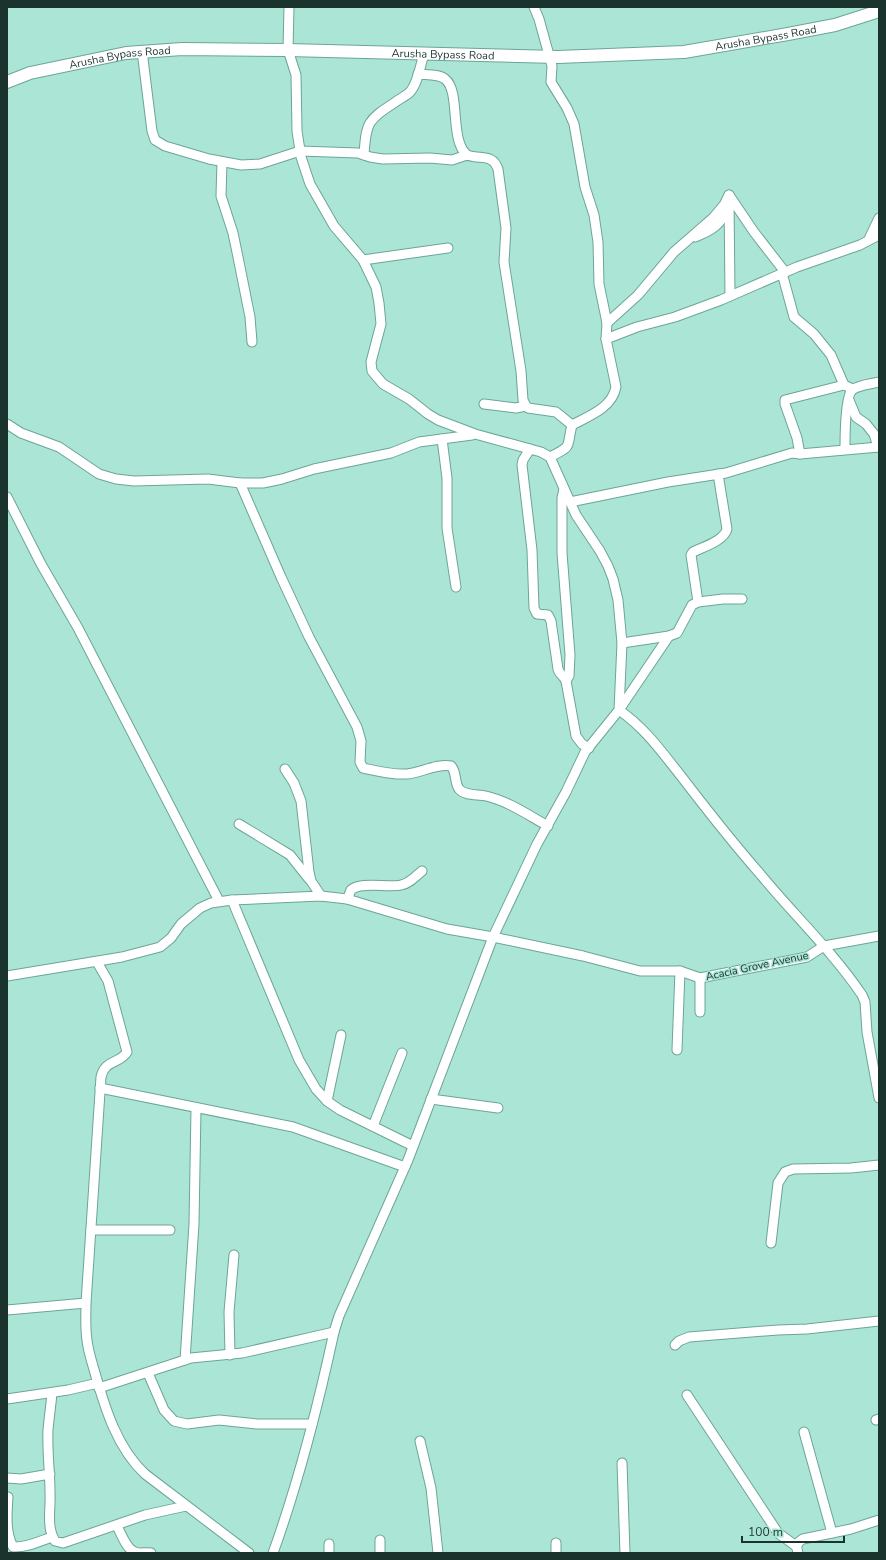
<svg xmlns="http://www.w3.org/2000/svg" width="886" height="1560" viewBox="0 0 886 1560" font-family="'Nunito Sans',sans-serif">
<rect width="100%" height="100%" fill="#aae5d5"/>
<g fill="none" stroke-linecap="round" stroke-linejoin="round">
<g stroke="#6ca597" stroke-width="11">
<g id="minor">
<path d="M534,7L539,19L552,66L551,82L567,108L574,124L585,187L594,215L598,242L599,284L607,323L606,339L616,387C612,408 589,416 572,425C566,448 574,445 550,457"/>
<polyline points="142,51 152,131 155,140 165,146 209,159 241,165 260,164 300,151 358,153 370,157 383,159 430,158 452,160 467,155"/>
<path d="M418,74C426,75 439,74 445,79C461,91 449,140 467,155C481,160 492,153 498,169L506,228L504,262L521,371L523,400L526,406L528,408L556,412L572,425"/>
<path d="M364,155C366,122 368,120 394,103C399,99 406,96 410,92C418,83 420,66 424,54"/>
<polyline points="222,162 221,196 233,233 238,257 250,317 252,342"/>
<polyline points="729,195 754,232 785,272"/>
<polyline points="729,197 730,296"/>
<path d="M695,237C711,231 723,224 727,207"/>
<polyline points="869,239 879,218"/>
<polyline points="363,260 448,248"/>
<polyline points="782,273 794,317 814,334 831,355 844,385"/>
<polyline points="607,323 638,295 674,252 713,218 724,205 729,195"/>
<polyline points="606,339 637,327 675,317 721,300 797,267 860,245 879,235"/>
<polyline points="849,400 856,417 866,424 874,434 878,447"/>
<polyline points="484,404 516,408 526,406"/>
<polyline points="7,424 21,433 59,447 99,474 116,479 134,481 208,479 240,483 263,483 282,479 314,469 391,453 419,442 472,435"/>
<polyline points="442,439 447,478 447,528 456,587"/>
<path d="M530,449L523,460L522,465L532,550L534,608L537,614L548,615L551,621L558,669C559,674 564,676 566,681L576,736L582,744L589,748"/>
<path d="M845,449C845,438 845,397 852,390C858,385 871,384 879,382"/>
<polyline points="800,454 797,438 785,404 785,400 844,385 853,389"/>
<path d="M240,483L281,577L309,637L357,727L361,741L360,762L363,768C377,771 393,775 407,774C421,773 437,763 451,766C457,772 454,782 459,789C465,796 478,794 486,796C508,801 528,815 548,826"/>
<polyline points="564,489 562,498 562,553 570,655 569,676 566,681"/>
<polyline points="7,497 41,564 78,628 219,901"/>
<polyline points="570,502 668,482 726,473 792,453 800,454 879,447"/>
<path d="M698,602L691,555L693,552C703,547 724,541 727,529L718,474"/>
<path d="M669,636L619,710C646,729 661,751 681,776C707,810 733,843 761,875C794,915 833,952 862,995L865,1002L867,1032L879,1098"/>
<polyline points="622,643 669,636 677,633 692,605 698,602 723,599 742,599"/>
<polyline points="285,769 294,783 301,801 309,872 311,881 321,896"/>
<polyline points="239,824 290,855 309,879"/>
<path d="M347,899C349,896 350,892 351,890C360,881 389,888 401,885C409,884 416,876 422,871"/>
<polyline points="232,900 299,1060 316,1089 327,1101 340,1110 413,1146"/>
<path d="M97,962L108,981L127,1052C120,1064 105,1059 101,1077L86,1303C86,1315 85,1328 87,1340C88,1351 92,1362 95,1373C105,1408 117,1448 145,1474L249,1553"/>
<polyline points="7,976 122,957 160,947 171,938 181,924 200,908 211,903 232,900 321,896 347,899 447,929 493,937 583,956 640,971 680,971 700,978 807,957 824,946 879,936"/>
<polyline points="700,978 700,1012"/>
<polyline points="677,1050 680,971"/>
<polyline points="100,1088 293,1127 405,1167"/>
<polyline points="431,1099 498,1108"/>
<polyline points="327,1101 341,1035"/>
<polyline points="373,1126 402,1053"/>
<polyline points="91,1230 170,1230"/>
<polyline points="771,1243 778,1183 785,1172 793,1169 851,1168 879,1165"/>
<polyline points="7,1310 86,1303"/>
<polyline points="675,1345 679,1341 689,1337 778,1330 807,1329 879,1321"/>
<polyline points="230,1355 229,1312 234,1255"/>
<polyline points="185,1360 194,1224 196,1108"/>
<polyline points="148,1373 164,1410 174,1421 187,1424 219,1420 257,1424 312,1424"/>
<polyline points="99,1388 191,1358 242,1353 334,1332"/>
<path d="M52,1393C51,1405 49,1418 48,1430C47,1451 50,1472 50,1492C51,1509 46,1527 55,1541L63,1543L145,1515L186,1506"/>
<polyline points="687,1395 778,1533 796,1546"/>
<polyline points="7,1399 68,1390 98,1383"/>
<polyline points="876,1420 879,1419"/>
<polyline points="804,1432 832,1533"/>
<polyline points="420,1441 431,1488 438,1553"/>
<polyline points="622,1463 625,1553"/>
<polyline points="7,1478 21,1479 50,1474"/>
<path d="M8,1497C7,1513 5,1532 13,1547C26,1548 40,1541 52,1537"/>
<path d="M117,1526C121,1533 126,1549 135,1552C140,1554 146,1552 151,1553"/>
<polyline points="380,1540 380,1553"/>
<polyline points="556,1543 556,1553"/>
<polyline points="329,1544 329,1553"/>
<path d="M273,1553C299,1481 318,1406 334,1332L339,1316L408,1160L493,937L537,844L566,792L585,752L619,710L622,643L618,600L613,579L608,566L600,551L576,515L550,457L541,452L475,434L438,420L428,414L409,399L383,384L372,371L371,362L381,324L379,303L376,287L363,260L334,226L310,184L301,157L297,131L296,75L288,50L289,7"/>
<path d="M798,1553C796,1546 796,1543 803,1539L851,1529L879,1520"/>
</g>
</g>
<g stroke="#6ca597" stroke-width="14">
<g id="major">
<path id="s1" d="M7,82L30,73L126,53L182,49L288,50L558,57L684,52L788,34L835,25L879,11"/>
</g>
</g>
<use href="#minor" stroke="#fff" stroke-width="9"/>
<use href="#major" stroke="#fff" stroke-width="12"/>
</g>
<g text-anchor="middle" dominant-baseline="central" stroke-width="3" stroke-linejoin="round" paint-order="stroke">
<g font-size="11" fill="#1b332d" stroke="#aae5d5">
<text stroke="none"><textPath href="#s1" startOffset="764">Arusha Bypass Road</textPath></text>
<text stroke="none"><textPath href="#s1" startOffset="440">Arusha Bypass Road</textPath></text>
<text stroke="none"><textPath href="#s1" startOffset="116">Arusha Bypass Road</textPath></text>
<text transform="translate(757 966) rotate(-12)">Acacia Grove Avenue</text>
</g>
</g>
<rect width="886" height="1560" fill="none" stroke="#1b332d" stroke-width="16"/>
<path d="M742 1536v6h102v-6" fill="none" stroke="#1b332d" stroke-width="2"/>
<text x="748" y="1536" font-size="12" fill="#1b332d" stroke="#aae5d5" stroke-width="3" paint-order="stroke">100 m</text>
</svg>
